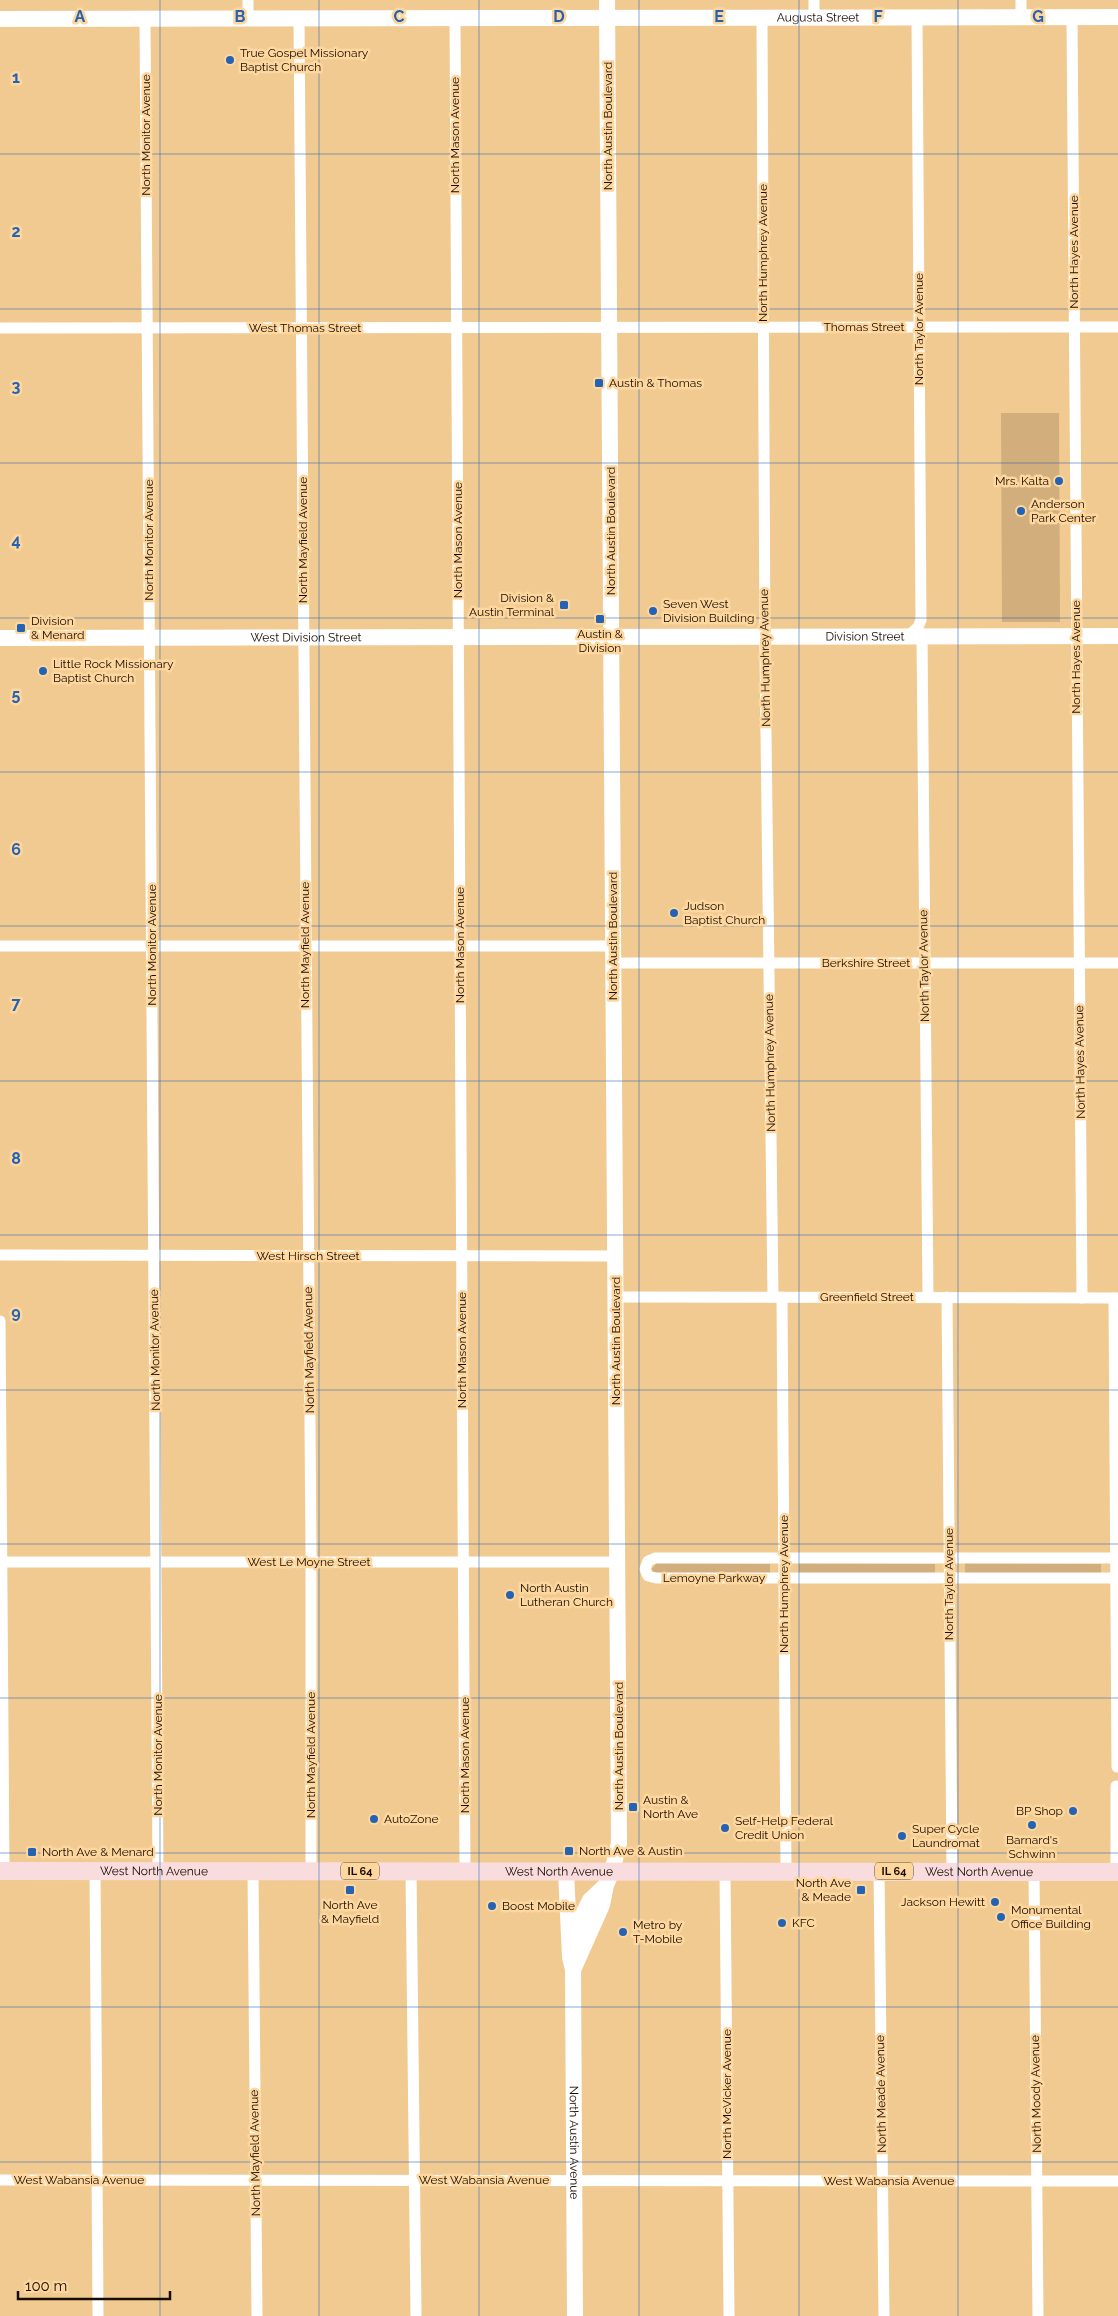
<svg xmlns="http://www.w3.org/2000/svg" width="1118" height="2316" viewBox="0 0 1118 2316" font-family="Raleway,sans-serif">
<rect width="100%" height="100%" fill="#f1ca92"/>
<g fill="#d1ae7c">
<polygon points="1001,413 1059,413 1060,622 1002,622"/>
<polygon points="657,1563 770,1564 770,1575 653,1573 652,1569"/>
<polygon points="799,1563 935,1564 935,1575 799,1575"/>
<polygon points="965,1563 1101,1564 1101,1575 965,1575"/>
</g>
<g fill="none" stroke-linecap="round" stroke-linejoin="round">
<g stroke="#fff" stroke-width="11">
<polyline points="248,0 248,19"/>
<polyline points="814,0 814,18"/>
<polyline points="1021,0 1021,17"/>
<polyline points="1072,17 1082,1298"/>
<polyline points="762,18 765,652 773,1297"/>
<polyline points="145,19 158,1871"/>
<polyline points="299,19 311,1549 311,1871"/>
<polyline points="455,19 465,1871"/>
<polyline points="0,328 1118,327"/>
<polyline points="909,635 918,627 921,620 917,18"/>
<polyline points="922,635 928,1297"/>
<polyline points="0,946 614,946"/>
<polyline points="614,963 1118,963"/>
<polyline points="0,1255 616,1256"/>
<polyline points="616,1297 1118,1298"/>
<polyline points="782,1297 786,1871"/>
<polyline points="947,1297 952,1871"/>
<polyline points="1114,1298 1117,1767"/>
<polyline points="0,1321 4,1871"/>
<polyline points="1118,1558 655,1558 648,1561 645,1569 648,1576 656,1578 1118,1578"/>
<polyline points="0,1562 618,1562"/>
<polyline points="1116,1786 1116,1872"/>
<polyline points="95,1871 98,2316"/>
<polyline points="253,1871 257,2316"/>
<polyline points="411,1871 416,2316"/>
<polyline points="725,1871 729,2316"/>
<polyline points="879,1871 884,2316"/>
<polyline points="1034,1872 1038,2316"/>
<polyline points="0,2180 1118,2181"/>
</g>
<g stroke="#fff" stroke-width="16">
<path id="s1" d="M0,19L1118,17"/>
<path id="s2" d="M0,638L1118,636"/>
<path id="s3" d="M566,1871L570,1957L573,1970L575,2316"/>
<polyline points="572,1936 590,1900 606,1885"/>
<polyline points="573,1970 602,1905 606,1885 612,1871 619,1843 607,0"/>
</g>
<path stroke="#f9ddde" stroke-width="18" id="s4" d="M0,1871L1118,1872"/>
</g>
<path fill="none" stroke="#2462b4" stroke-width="1" stroke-opacity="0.55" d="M160,0V2316M319,0V2316M479,0V2316M639,0V2316M799,0V2316M958,0V2316M0,154H1118M0,309H1118M0,463H1118M0,618H1118M0,772H1118M0,926H1118M0,1081H1118M0,1235H1118M0,1390H1118M0,1544H1118M0,1698H1118M0,1853H1118M0,2007H1118M0,2162H1118"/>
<g fill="#2462b4" stroke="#fed79f" stroke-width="2">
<circle cx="230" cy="60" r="5"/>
<rect x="594" y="378" width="10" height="10" rx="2.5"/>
<circle cx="1059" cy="481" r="5"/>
<circle cx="1021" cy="511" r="5"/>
<rect x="559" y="600" width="10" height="10" rx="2.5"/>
<circle cx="653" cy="611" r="5"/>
<rect x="595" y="614" width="10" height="10" rx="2.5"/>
<rect x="16" y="623" width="10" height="10" rx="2.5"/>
<circle cx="43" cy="671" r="5"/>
<circle cx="674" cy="913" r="5"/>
<circle cx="510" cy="1595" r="5"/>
<rect x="628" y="1802" width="10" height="10" rx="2.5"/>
<circle cx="1073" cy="1811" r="5"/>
<circle cx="374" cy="1819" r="5"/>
<circle cx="1032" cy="1825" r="5"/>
<circle cx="725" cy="1828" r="5"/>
<circle cx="902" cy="1836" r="5"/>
<rect x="564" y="1846" width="10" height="10" rx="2.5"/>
<rect x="27" y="1847" width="10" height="10" rx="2.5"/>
<rect x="345" y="1885" width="10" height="10" rx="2.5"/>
<rect x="856" y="1885" width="10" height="10" rx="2.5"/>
<circle cx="995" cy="1902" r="5"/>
<circle cx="492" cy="1906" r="5"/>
<circle cx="1001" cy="1917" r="5"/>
<circle cx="782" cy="1923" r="5"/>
<circle cx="623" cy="1932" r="5"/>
</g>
<g text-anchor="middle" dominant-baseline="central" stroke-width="5" stroke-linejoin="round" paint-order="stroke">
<g fill="#fed79f" stroke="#5e4930" stroke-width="1">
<rect x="341" y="1862.5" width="38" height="17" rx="4"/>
<rect x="875" y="1862.5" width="38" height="17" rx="4"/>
</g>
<g font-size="11" font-weight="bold" fill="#190c00">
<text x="360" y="1871">IL 64</text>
<text x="894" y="1871">IL 64</text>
</g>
<g font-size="12" fill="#190c00" stroke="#fed79f">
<text stroke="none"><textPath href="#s1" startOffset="818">Augusta Street</textPath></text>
<text transform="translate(608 126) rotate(-90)">North Austin Boulevard</text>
<text transform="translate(146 135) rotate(-90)">North Monitor Avenue</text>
<text transform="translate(455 135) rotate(-90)">North Mason Avenue</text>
<text transform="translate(1074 252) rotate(-90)">North Hayes Avenue</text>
<text transform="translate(763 253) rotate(-90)">North Humphrey Avenue</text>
<text x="864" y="327">Thomas Street</text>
<text x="305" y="328">West Thomas Street</text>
<text transform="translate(919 329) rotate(-90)">North Taylor Avenue</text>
<text transform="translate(611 531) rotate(-90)">North Austin Boulevard</text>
<text transform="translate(149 540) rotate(-90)">North Monitor Avenue</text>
<text transform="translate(303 540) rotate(-90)">North Mayfield Avenue</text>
<text transform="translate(458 540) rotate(-90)">North Mason Avenue</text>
<text stroke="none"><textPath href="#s2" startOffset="865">Division Street</textPath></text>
<text stroke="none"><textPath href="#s2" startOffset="306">West Division Street</textPath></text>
<text transform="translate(1076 657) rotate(-90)">North Hayes Avenue</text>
<text transform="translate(765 658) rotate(-91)">North Humphrey Avenue</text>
<text transform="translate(613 936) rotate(-90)">North Austin Boulevard</text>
<text transform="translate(152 945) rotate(-90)">North Monitor Avenue</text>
<text transform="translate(305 945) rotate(-90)">North Mayfield Avenue</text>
<text transform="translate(460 945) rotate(-90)">North Mason Avenue</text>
<text x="866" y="963">Berkshire Street</text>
<text transform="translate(924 966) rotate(-91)">North Taylor Avenue</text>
<text transform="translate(1080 1062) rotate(-91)">North Hayes Avenue</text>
<text transform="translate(770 1063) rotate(-91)">North Humphrey Avenue</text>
<text x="308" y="1256">West Hirsch Street</text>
<text x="867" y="1297">Greenfield Street</text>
<text transform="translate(616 1341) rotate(-90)">North Austin Boulevard</text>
<text transform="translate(155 1350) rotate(-91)">North Monitor Avenue</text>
<text transform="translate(309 1350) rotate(-91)">North Mayfield Avenue</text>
<text transform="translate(462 1350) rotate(-90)">North Mason Avenue</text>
<text x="309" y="1562">West Le Moyne Street</text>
<text x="714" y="1578">Lemoyne Parkway</text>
<text transform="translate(784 1584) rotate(-90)">North Humphrey Avenue</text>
<text transform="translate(949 1584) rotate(-90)">North Taylor Avenue</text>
<text transform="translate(619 1746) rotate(-90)">North Austin Boulevard</text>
<text transform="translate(158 1755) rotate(-90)">North Monitor Avenue</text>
<text transform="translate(311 1755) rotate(-90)">North Mayfield Avenue</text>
<text transform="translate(465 1755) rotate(-90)">North Mason Avenue</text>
<text stroke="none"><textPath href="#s4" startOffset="154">West North Avenue</textPath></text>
<text stroke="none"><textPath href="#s4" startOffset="559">West North Avenue</textPath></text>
<text stroke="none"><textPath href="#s4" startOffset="979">West North Avenue</textPath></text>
<text transform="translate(727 2094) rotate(-90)">North McVicker Avenue</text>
<text transform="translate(881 2094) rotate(-91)">North Meade Avenue</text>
<text transform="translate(1036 2094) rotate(-91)">North Moody Avenue</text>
<text stroke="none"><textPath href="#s3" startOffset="272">North Austin Avenue</textPath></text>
<text transform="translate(255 2153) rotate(-91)">North Mayfield Avenue</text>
<text x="79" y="2180">West Wabansia Avenue</text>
<text x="484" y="2180">West Wabansia Avenue</text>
<text x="889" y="2181">West Wabansia Avenue</text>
</g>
<g font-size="12" fill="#190c00" stroke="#fed79f" text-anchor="start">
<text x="240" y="53">True Gospel Missionary<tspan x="240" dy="14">Baptist Church</tspan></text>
<text x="609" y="383">Austin &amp; Thomas</text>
<text x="1049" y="481" text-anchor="end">Mrs. Kalta</text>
<text x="1031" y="504">Anderson<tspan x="1031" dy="14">Park Center</tspan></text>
<text x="554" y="598" text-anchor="end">Division &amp;<tspan x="554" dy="14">Austin Terminal</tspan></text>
<text x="663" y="604">Seven West<tspan x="663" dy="14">Division Building</tspan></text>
<text x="31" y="621">Division<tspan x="31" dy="14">&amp; Menard</tspan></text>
<text x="600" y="634" text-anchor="middle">Austin &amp;<tspan x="600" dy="14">Division</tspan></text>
<text x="53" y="664">Little Rock Missionary<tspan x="53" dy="14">Baptist Church</tspan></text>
<text x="684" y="906">Judson<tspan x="684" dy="14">Baptist Church</tspan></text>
<text x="520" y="1588">North Austin<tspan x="520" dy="14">Lutheran Church</tspan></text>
<text x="643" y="1800">Austin &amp;<tspan x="643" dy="14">North Ave</tspan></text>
<text x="1063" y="1811" text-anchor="end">BP Shop</text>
<text x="384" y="1819">AutoZone</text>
<text x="735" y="1821">Self-Help Federal<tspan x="735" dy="14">Credit Union</tspan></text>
<text x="912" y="1829">Super Cycle<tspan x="912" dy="14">Laundromat</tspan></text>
<text x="1032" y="1840" text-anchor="middle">Barnard's<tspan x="1032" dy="14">Schwinn</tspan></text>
<text x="579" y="1851">North Ave &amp; Austin</text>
<text x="42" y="1852">North Ave &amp; Menard</text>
<text x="851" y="1883" text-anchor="end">North Ave<tspan x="851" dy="14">&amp; Meade</tspan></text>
<text x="985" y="1902" text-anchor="end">Jackson Hewitt</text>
<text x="350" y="1905" text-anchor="middle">North Ave<tspan x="350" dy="14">&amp; Mayfield</tspan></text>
<text x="502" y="1906">Boost Mobile</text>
<text x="1011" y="1910">Monumental<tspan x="1011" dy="14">Office Building</tspan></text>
<text x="792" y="1923">KFC</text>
<text x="633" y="1925">Metro by<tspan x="633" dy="14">T-Mobile</tspan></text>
</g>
</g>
<g font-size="16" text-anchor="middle" font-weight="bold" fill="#2462b4" stroke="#fed79f" stroke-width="5" stroke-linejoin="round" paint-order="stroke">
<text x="80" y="22">A</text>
<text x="240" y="22">B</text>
<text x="399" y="22">C</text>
<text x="559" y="22">D</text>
<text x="719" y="22">E</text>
<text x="878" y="22">F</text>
<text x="1038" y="22">G</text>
<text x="16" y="83">1</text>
<text x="16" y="237">2</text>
<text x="16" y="392">3</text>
<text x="16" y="546">4</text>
<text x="16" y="700">5</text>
<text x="16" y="855">6</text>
<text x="16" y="1009">7</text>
<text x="16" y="1164">8</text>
<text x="16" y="1318">9</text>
</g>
<path d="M18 2291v8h152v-8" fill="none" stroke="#190c00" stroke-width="2.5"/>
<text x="25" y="2291" font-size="15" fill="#190c00" stroke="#fed79f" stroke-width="4" paint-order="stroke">100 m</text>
</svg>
